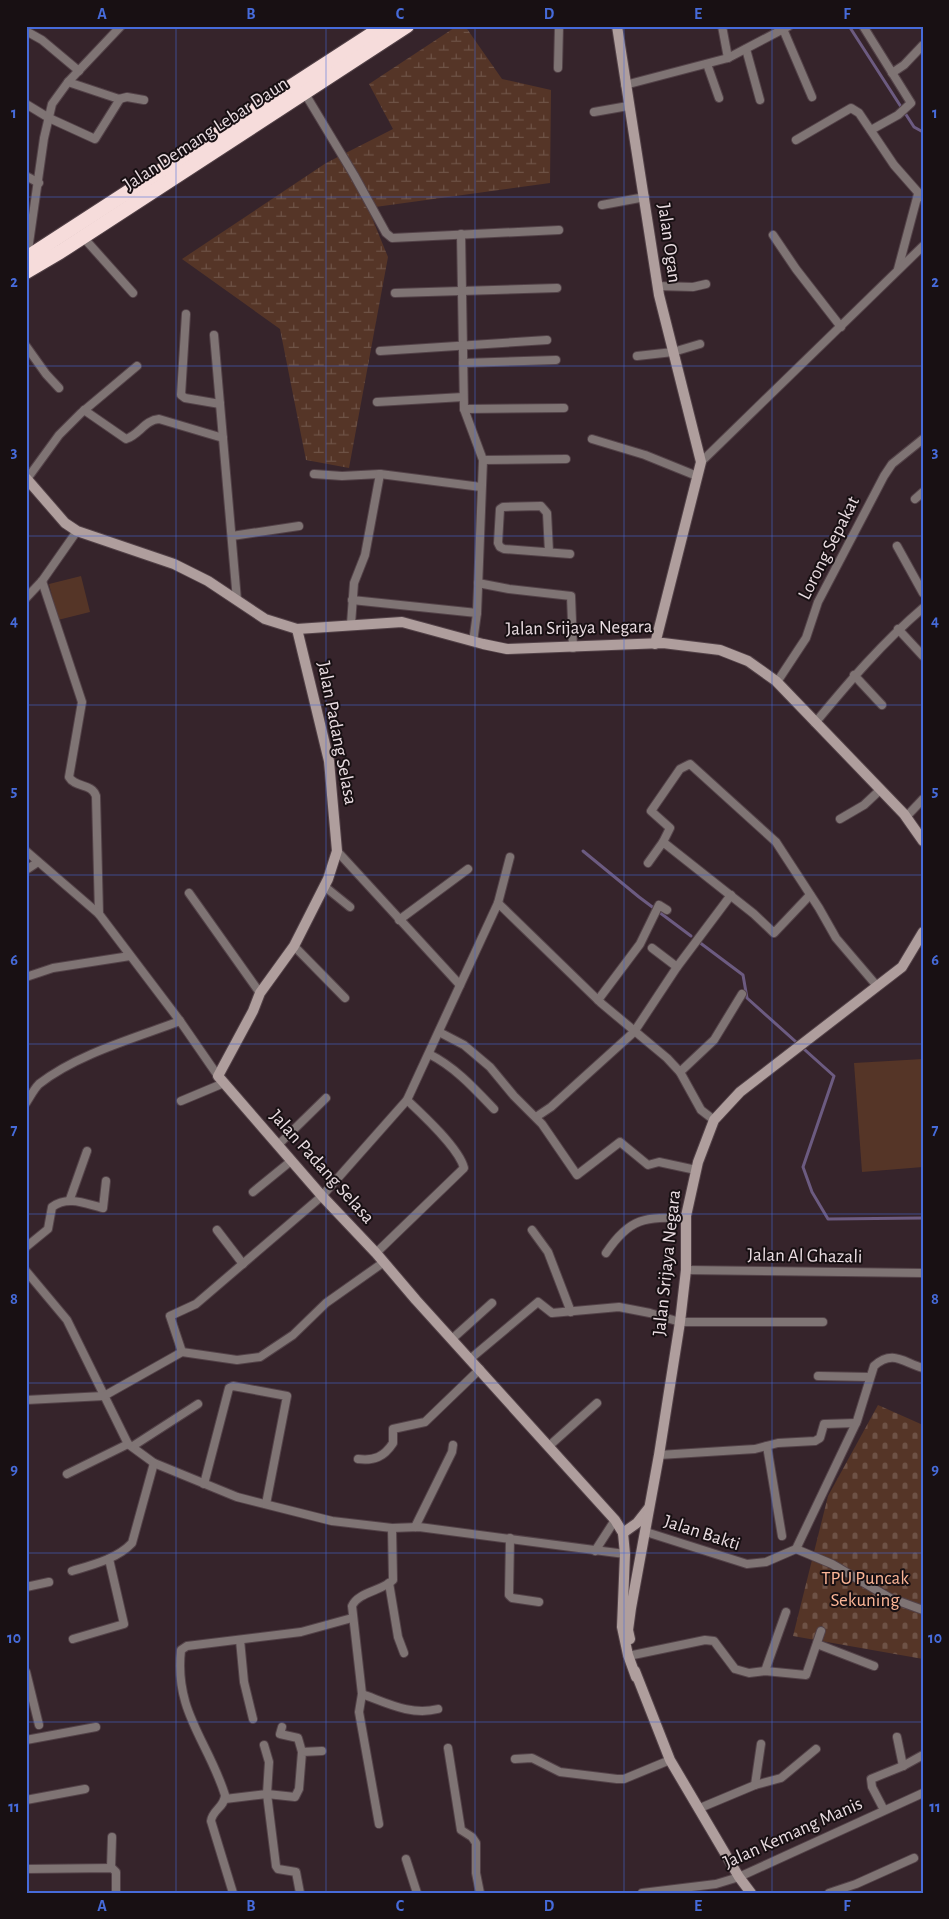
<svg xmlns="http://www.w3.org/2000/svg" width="949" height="1919" viewBox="0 0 949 1919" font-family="'Alegreya Sans',sans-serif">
<defs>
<pattern id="wetland-marsh" width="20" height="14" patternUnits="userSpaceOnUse" patternTransform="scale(1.25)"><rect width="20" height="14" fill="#553527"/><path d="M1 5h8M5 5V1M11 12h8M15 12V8" fill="none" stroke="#6e5246"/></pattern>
<pattern id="cemetery-stones" width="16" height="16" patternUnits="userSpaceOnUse" patternTransform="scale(1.25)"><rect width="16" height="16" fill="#553527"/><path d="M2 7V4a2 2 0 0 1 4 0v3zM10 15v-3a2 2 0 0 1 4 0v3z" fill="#6e5246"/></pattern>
</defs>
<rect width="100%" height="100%" fill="#36242b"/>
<polygon fill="url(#wetland-marsh)" points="457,26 465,26 502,79 551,90 550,183 368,208 388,257 349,468 306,460 280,329 182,259 326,163 393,129 369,84"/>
<polygon fill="url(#cemetery-stones)" points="878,1405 923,1425 923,1659 793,1636 828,1496"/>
<g fill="#553527">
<polygon points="81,576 90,612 58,620 49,584"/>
<polygon points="923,1059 923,1167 862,1172 854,1063"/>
</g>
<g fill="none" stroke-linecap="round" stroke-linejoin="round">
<g stroke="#6c5b81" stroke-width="3">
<polyline points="849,26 914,127 923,132"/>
<polyline points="583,851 639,897 691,936"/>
<polyline points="699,942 743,975 747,998 834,1076 803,1167 812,1192 828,1219 923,1218"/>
</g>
<g stroke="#534248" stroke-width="10">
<g id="street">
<polyline points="863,26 911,103 898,115 871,130"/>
<polyline points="783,29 812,97"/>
<polyline points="26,31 42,40 79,71"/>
<polyline points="746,49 760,100"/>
<polyline points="728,58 789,26"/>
<polyline points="707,64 719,98"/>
<polyline points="558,68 559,26"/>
<polyline points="892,73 904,65 923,45"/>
<polyline points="68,82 119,99 127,97 144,100"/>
<polyline points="625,85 728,58 722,26"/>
<polyline points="304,92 354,175 386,233 392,238 559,230"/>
<polyline points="26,104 49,118 95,139 120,99"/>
<polyline points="594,112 628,106"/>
<polyline points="796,140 851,108 859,113 894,165 923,198"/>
<polyline points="26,176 39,183"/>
<polyline points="602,205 645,197"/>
<polyline points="461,234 464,409 483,460 477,613 473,642"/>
<polyline points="773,235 796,269 841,327"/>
<polyline points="83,237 133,293"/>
<polyline points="27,257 44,138 52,104 68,82 121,26"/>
<polyline points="898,269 918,194"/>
<polyline points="657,286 693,287 706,284"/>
<polyline points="395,293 557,288"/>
<polyline points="186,314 181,395 185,398 220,404"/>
<polyline points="214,335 237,600"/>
<polyline points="26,346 46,374 59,388"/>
<polyline points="380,351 547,340"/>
<polyline points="637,356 673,352 700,344"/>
<polyline points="463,363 556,360"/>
<polyline points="377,402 463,397"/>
<polyline points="464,409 564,408"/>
<path d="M84,410L126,439C139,435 145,420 159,419L223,438"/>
<polyline points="592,439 645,455 697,476"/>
<polyline points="483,460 566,459"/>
<polyline points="701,462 923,246"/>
<polyline points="314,474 342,476 380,474 481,487"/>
<polyline points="27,479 59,435 81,413 137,366"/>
<polyline points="915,499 923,492"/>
<polyline points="232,536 299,526"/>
<polyline points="897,546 923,593"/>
<polyline points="549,552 547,513 541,506 503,507 500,509 498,543 500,547 504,549 570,554"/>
<path d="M42,581L82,702L69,777C75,788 92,783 96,796L99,914"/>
<polyline points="478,583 509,589 571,596 573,648"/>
<polyline points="26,598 42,581 77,531"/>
<polyline points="352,600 477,613"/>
<polyline points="351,624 354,583 365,555 380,474"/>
<polyline points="898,629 923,656"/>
<polyline points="854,675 882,705"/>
<polyline points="777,682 806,638 818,602 884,476 892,464 923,439"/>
<path d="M815,723C849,682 882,643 923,608"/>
<polyline points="906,817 923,799"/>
<polyline points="840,819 864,805 880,790"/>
<polyline points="663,842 670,828 651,811 680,769 690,764 776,842 819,908 836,938 877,986"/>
<polyline points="26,851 99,914 180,1021 218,1076"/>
<polyline points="337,851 460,985"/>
<polyline points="648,863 663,842 754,914 774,933 810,895"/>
<polyline points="26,870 38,862"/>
<polyline points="324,886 350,907"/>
<polyline points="189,893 260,993"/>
<polyline points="498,903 510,857"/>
<polyline points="399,920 468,869"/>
<polyline points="294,946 345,998"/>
<polyline points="652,948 677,967"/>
<polyline points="26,977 53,968 130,956"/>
<polyline points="598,1000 640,944 659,905 667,910"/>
<polyline points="439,1032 464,1045 490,1067 514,1096 542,1124 577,1175 620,1142 648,1165 659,1162 696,1170"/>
<path d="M429,1054C455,1067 474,1088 494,1109"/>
<polyline points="680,1072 714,1040 742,994"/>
<polyline points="181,1101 224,1083"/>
<path d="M26,1103C30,1097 34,1089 39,1084C77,1054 135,1038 180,1021"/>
<polyline points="536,1117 551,1107 634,1032 677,967 731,895"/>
<polyline points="278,1145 326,1098"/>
<polyline points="253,1192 291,1161"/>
<polyline points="70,1199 87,1151"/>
<polyline points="217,1230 243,1264"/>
<polyline points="532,1230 548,1252 571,1312"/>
<path d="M26,1247L48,1229L52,1207C68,1195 86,1204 103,1208L106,1181"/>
<path d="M376,1253L464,1168C459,1148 422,1114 407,1100"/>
<path d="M606,1253C630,1217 645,1217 686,1218"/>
<polyline points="686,1270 923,1273"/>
<polyline points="26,1271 67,1320 128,1444 154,1463 237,1497 332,1521 392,1528 419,1527 625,1554"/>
<polyline points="452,1339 492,1303"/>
<polyline points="182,1352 170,1316 196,1304 322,1196 407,1100 498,903 601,1003 667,1058 680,1072 701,1110 714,1120"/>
<polyline points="470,1359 538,1302 552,1313 619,1307 650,1313 680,1322 823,1322"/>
<polyline points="818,1376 870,1377"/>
<polyline points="26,1400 104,1396 182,1352 237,1360 260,1357 293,1335 326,1303 384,1262"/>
<polyline points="133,1446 198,1404"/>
<polyline points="549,1446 597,1403"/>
<polyline points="767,1446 782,1536"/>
<polyline points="659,1455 755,1449 778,1443 815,1441 820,1438 824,1424 856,1423"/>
<path d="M358,1459C374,1461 384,1457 393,1443V1429L425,1422L480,1369"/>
<polyline points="67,1474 128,1444"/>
<polyline points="204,1484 229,1388 233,1386 287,1396 266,1504"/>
<polyline points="415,1527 452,1452 453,1445"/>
<path d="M646,1532L747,1564L766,1562L796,1549L857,1421L874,1366C893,1349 904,1363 923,1368"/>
<polyline points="510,1538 509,1595 512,1598 539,1602"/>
<polyline points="796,1549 832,1564 890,1598 923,1610"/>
<polyline points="595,1551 615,1520"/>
<path d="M72,1571C92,1565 117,1559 132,1543L154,1463"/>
<polyline points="389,1583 398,1637 404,1653"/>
<polyline points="26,1587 49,1582"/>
<polyline points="73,1639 124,1624 109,1559"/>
<polyline points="240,1640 244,1682 253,1719"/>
<polyline points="817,1644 874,1666"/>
<polyline points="633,1655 705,1640 714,1641 735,1669 749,1673 765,1671 806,1675 821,1631"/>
<polyline points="765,1671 786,1612"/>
<polyline points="26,1672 39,1725"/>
<path d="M362,1694C387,1703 411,1716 438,1709"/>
<polyline points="282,1727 280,1734 298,1738 302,1752"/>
<polyline points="897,1737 903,1766"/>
<polyline points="26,1740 96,1727"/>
<polyline points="264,1745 269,1762 267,1794 276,1866 278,1869 296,1872 300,1893"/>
<polyline points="448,1748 461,1830 472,1837 476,1843 476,1873 480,1893"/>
<polyline points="515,1759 532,1758 560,1772 617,1779 624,1779 670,1760"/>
<polyline points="755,1785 761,1744"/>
<polyline points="225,1799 267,1794 295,1797 299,1789 302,1752 322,1751"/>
<polyline points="26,1800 85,1789"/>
<polyline points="700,1808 755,1785 781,1778 816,1749"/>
<polyline points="884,1810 872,1787 871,1779 903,1766 923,1755"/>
<path d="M379,1824L359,1712L362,1694L352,1606C358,1592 382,1591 393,1580L392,1528"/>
<polyline points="406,1859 417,1893"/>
<polyline points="111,1868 112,1837"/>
<polyline points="26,1869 112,1868 116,1872 116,1893"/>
<path d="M233,1893L211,1821C212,1810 225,1807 225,1795C208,1741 174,1711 181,1650L187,1646L301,1632L352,1618"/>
<polyline points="642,1893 716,1884 739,1877 923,1793"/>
<polyline points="829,1893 856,1884 914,1858"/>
</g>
</g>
<g stroke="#534248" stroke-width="12">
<g id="secondary">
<polyline points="617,26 659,295 701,462 655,644"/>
<polyline points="26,478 65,523 77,531 174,564 208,581 265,619 297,629 402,622 483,644 507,649 663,643 720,650 748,661 776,681 904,814 923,841"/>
<polyline points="297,629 329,761 337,851 328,879 294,946 260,993 253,1011 218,1076 322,1196 376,1253 416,1300 615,1520 623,1533 625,1554 622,1627 628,1655 636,1677"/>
<polyline points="623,1533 637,1523 648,1509"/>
<polyline points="630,1639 628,1630 631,1608 659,1455 680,1322 686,1270 686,1216 698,1162 714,1120 740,1092 902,967 923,932"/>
<polyline points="635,1671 670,1760 739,1877 751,1893"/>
</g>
</g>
<g stroke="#534248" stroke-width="16">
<g id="highway">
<polyline points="26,258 384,26"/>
<polyline points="26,272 60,252 407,26"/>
</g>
</g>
<use href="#street" stroke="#7f7474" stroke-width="8"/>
<use href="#secondary" stroke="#af9e9d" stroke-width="10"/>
<use href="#highway" stroke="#f6dcdb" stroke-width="14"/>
</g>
<path fill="none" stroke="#466bda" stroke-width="1" stroke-opacity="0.55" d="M176,26V1893M326,26V1893M475,26V1893M624,26V1893M772,26V1893M26,197H923M26,366H923M26,536H923M26,705H923M26,875H923M26,1044H923M26,1214H923M26,1383H923M26,1553H923M26,1722H923"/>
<g text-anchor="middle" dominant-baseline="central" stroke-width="4" stroke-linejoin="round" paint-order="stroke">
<g font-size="19" fill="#eadde2" stroke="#181013">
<text transform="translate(206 134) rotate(-33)">Jalan Demang Lebar Daun</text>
<text transform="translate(669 243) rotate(82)">Jalan Ogan</text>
<text transform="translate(829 548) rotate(-63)">Lorong Sepakat</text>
<text transform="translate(579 628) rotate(-1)">Jalan Srijaya Negara</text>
<text transform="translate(337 733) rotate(79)">Jalan Padang Selasa</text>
<text transform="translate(322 1167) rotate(48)">Jalan Padang Selasa</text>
<text transform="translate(805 1256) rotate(1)">Jalan Al Ghazali</text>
<text transform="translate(667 1263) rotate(-84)">Jalan Srijaya Negara</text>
<text transform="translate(702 1533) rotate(18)">Jalan Bakti</text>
<text transform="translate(793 1833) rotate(-24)">Jalan Kemang Manis</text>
</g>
<g font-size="19" fill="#fbb596" stroke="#181013">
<text x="865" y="1578">TPU Puncak<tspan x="865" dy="22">Sekuning</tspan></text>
</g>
</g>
<rect width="949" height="1919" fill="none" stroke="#181013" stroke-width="55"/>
<rect x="28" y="28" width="894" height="1864" fill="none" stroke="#466bda" stroke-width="2"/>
<g font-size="16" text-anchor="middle" font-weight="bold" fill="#466bda">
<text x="102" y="19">A</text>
<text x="251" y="19">B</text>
<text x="400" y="19">C</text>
<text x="549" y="19">D</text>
<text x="698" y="19">E</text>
<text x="847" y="19">F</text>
<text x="14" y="118">1</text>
<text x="935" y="118">1</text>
<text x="14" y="287">2</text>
<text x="935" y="287">2</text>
<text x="14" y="457">3</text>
<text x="935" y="457">3</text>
<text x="14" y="626">4</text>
<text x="935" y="626">4</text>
<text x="14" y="796">5</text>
<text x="935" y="796">5</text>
<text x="14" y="965">6</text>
<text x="935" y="965">6</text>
<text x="14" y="1135">7</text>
<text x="935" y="1135">7</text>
<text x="14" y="1304">8</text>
<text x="935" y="1304">8</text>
<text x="14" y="1474">9</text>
<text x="935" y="1474">9</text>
<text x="14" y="1643">10</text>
<text x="935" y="1643">10</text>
<text x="14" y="1812">11</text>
<text x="935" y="1812">11</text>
<text x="102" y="1911">A</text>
<text x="251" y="1911">B</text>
<text x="400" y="1911">C</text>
<text x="549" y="1911">D</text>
<text x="698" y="1911">E</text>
<text x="847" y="1911">F</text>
</g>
</svg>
